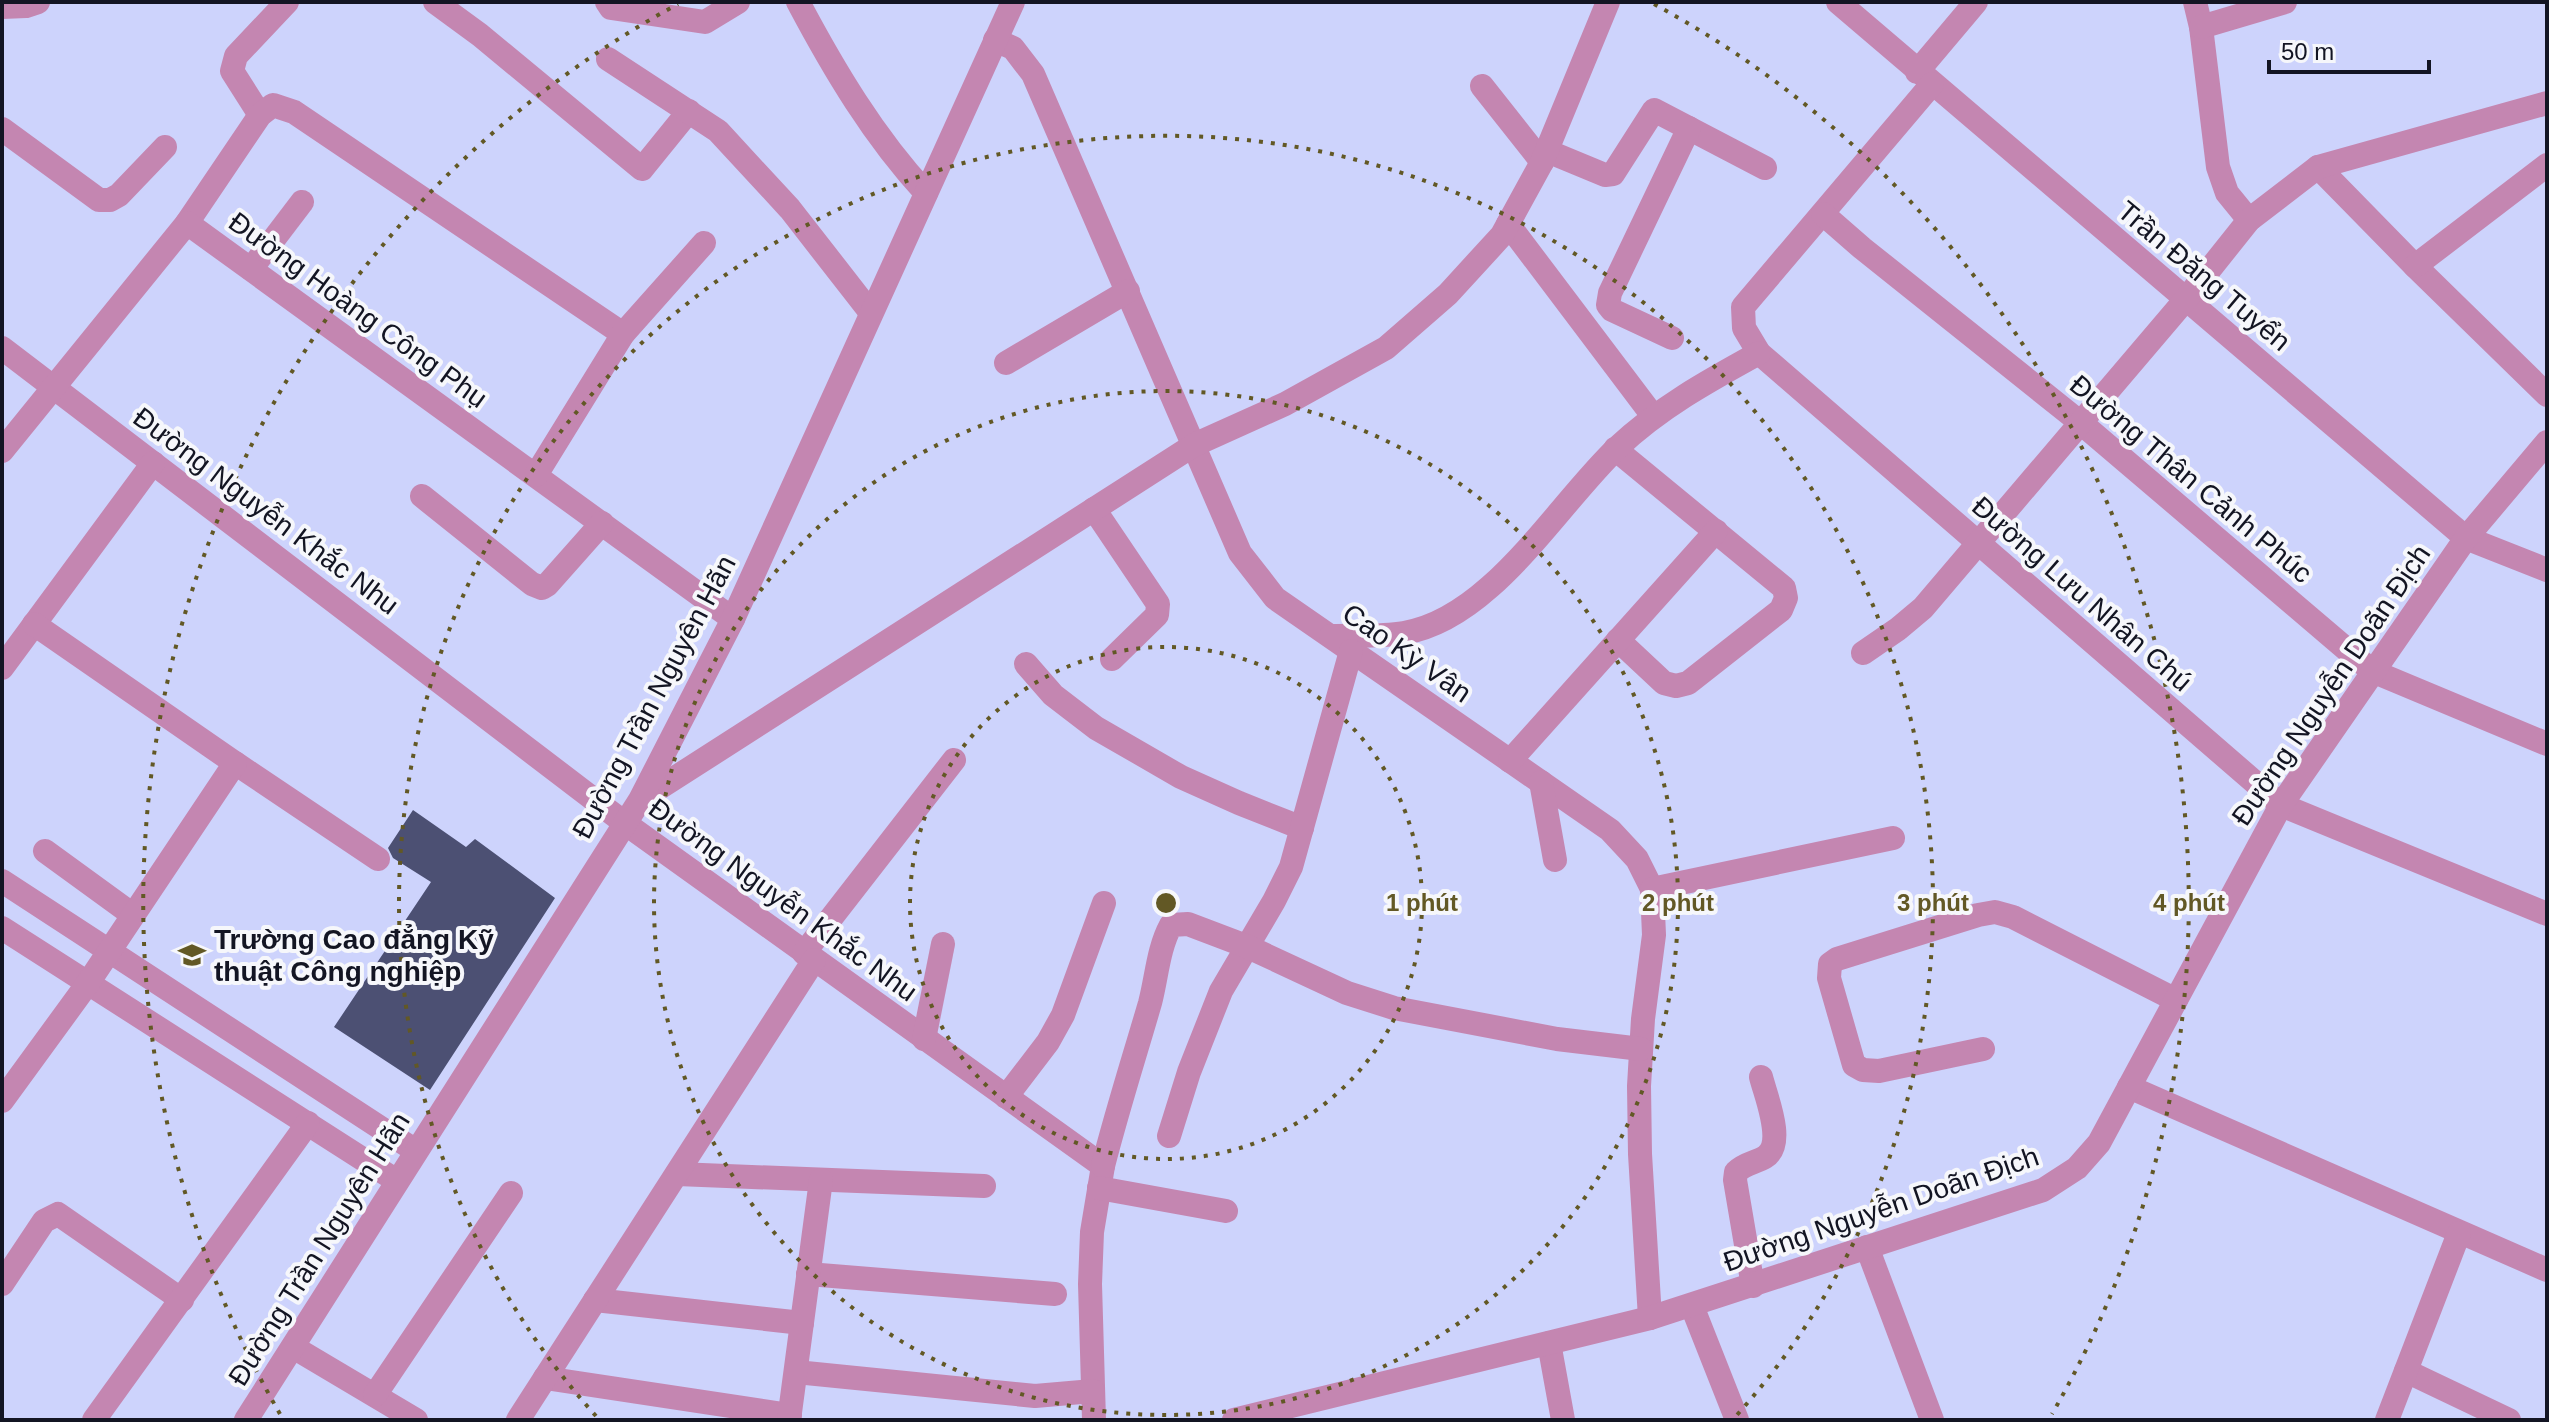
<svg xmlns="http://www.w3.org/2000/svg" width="2549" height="1422" viewBox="0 0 2549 1422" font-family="Helvetica,sans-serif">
<rect width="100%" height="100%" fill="#cdd3fc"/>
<polygon fill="#4c5073" points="413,810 466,847 475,839 555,898 430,1090 334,1027 431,882 393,858 388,848"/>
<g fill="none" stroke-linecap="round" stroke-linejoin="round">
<g stroke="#c486b1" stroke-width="24">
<polyline points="435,2 480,35 642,169 689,111"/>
<polyline points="607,2 611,8 705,22 738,2"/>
<path d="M798,2C834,70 874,137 926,193"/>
<polyline points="1838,2 2466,538 2547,570"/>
<polyline points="2195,2 2201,27 2218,167 2227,193 2249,220"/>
<polyline points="2,7 26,6 38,2"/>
<polyline points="2201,27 2285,2"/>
<polyline points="995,40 1013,48 1033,74 1240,553 1275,598 1610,830 1637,859 1652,889 1654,935 1643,1019 1639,1086 1640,1154 1650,1318"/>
<polyline points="608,59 718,131 790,209 871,313"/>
<polyline points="1917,72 1976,2"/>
<polyline points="1932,84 1743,307 1744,328 1759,353 2281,805 2547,914"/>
<polyline points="1482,86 1542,162"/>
<polyline points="260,115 232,71 236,56 287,2"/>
<polyline points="2,129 99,200 110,200 119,195 165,147"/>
<polyline points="1547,151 1605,175 1613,174 1654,110 1765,168"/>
<polyline points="2318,167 2415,266 2547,395"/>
<polyline points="1823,214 1862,248 2081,423 2372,671 2547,744"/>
<polyline points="187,223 260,115 273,105 294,112 623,334"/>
<polyline points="1508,224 1653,416"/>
<polyline points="2415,266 2547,165"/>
<polyline points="251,269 302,202"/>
<polyline points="1672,338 1612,310 1608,305 1610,293 1689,128"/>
<polyline points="2,348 626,824 1103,1166 1092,1232 1090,1284 1094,1420"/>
<polyline points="1006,363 1128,291"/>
<polyline points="1615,449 1784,588 1786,598 1781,610 1688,683 1676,686 1664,683 1618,640"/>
<polyline points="2,451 187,223 733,619"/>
<polyline points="536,475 623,334 704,243"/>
<polyline points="422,496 532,584 542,588 547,585 602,523"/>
<polyline points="1094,509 1158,604 1157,615 1112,659"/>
<path d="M1331,636C1355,635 1381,637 1404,633C1491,619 1557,505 1617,448C1659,408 1708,381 1759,353"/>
<polyline points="1863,653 1898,629 1923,608 2186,299 2249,220 2318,167 2547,103"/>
<polyline points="1026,664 1053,695 1096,728 1181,777 1239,803 1302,828"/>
<polyline points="2,668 153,463"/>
<polyline points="1510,761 1716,531"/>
<polyline points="235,763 378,859"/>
<polyline points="1541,782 1555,860"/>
<polyline points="642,799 1194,445 1285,404 1386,348 1448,294 1502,235 1542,162 1608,2"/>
<polyline points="45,851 133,915"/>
<polyline points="2,881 416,1151"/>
<polyline points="1652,889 1893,838"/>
<polyline points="2,928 397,1181"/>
<polyline points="804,953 954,760"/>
<polyline points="924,1039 943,944"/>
<polyline points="1983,1049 1879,1071 1863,1070 1854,1065 1829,978 1830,964 1837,959 1978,915 1995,912 2013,917 2176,1000"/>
<polyline points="2129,1087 2547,1270"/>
<polyline points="1006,1097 1048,1042 1063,1015 1104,903"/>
<polyline points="2,1101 88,983 235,763 34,624"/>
<polyline points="1169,1136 1189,1072 1221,991 1274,901 1291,867 1351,651"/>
<path d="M1103,1166C1117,1111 1134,1058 1150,1003C1157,976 1158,949 1171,925L1188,924L1246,946L1347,993L1394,1008L1557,1039L1641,1049"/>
<polyline points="677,1174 984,1186"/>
<polyline points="1099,1188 1226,1211"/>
<polyline points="1867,1247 1932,1420"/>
<polyline points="808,1274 1055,1294"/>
<polyline points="2,1284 44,1221 58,1214 182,1300"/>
<path d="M1753,1286L1735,1180L1736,1172C1745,1163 1755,1163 1765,1157C1786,1144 1766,1097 1761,1077"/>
<polyline points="595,1300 802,1323"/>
<polyline points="1692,1306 1737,1420"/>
<polyline points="1549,1343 1563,1420"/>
<polyline points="293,1347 416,1420"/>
<polyline points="2406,1371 2509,1420"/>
<polyline points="796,1372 1035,1396 1093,1391"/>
<polyline points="545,1378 790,1415"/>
<polyline points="375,1395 511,1193"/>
<polyline points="94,1420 308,1123"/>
<polyline points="246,1420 640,800 733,619 1013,2"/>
<polyline points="518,1420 814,960"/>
<polyline points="789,1420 821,1180"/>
<polyline points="1234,1420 1650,1318 2043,1190 2077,1168 2099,1143 2281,805 2466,538 2547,442"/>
<polyline points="2387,1420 2459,1233"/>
</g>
</g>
<g fill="none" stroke="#625825" stroke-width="4" stroke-dasharray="4 8">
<circle cx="1166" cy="903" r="256"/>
<circle cx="1166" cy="903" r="512"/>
<path d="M596 1416A767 767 0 1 1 1736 1416"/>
<path d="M280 1414A1023 1023 0 0 1 678 4M1654 4A1023 1023 0 0 1 2052 1414"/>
</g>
<defs>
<g id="university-bare" transform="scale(2.16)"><path d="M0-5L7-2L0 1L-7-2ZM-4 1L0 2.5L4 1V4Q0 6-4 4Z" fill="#625825" stroke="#f6f7fb" stroke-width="2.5" paint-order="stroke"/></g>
</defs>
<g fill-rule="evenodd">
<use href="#university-bare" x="192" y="955"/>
</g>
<g text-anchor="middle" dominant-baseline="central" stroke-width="8" stroke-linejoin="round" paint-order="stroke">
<g font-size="28" fill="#131523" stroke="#f6f7fb">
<text transform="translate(2204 276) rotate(40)">Trần Đăng Tuyển</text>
<text transform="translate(358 310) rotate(36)">Đường Hoàng Công Phụ</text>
<text transform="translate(2191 479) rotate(40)">Đường Thân Cảnh Phúc</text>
<text transform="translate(266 511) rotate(37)">Đường Nguyễn Khắc Nhu</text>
<text transform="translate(2082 594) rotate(41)">Đường Lưu Nhân Chú</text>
<text transform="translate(1407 653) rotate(35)">Cao Kỳ Vân</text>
<text transform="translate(2331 685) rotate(-56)">Đường Nguyễn Doãn Địch</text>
<text transform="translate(654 697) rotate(-62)">Đường Trần Nguyên Hãn</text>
<text transform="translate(783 900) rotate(36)">Đường Nguyễn Khắc Nhu</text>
<text transform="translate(1881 1209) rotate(-19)">Đường Nguyễn Doãn Địch</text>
<text transform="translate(319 1249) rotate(-58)">Đường Trần Nguyên Hãn</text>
</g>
<g font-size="28" font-weight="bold" fill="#131523" stroke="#f6f7fb" text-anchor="start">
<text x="214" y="939">Trường Cao đẳng Kỹ<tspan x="214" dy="32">thuật Công nghiệp</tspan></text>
</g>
</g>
<circle cx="1166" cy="903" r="12" fill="#625825" stroke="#f6f7fb" stroke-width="4"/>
<g font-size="24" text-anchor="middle" font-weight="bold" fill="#625825" stroke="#f6f7fb" stroke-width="8" stroke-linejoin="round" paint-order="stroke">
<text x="1422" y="911">1 phút</text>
<text x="1678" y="911">2 phút</text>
<text x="1933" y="911">3 phút</text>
<text x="2189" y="911">4 phút</text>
</g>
<rect width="2549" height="1422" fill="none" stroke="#131523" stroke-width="8"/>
<path d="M2269 60v12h160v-12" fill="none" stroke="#131523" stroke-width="4"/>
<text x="2281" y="60" font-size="24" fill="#131523" stroke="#f6f7fb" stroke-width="6" paint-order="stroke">50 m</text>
</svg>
